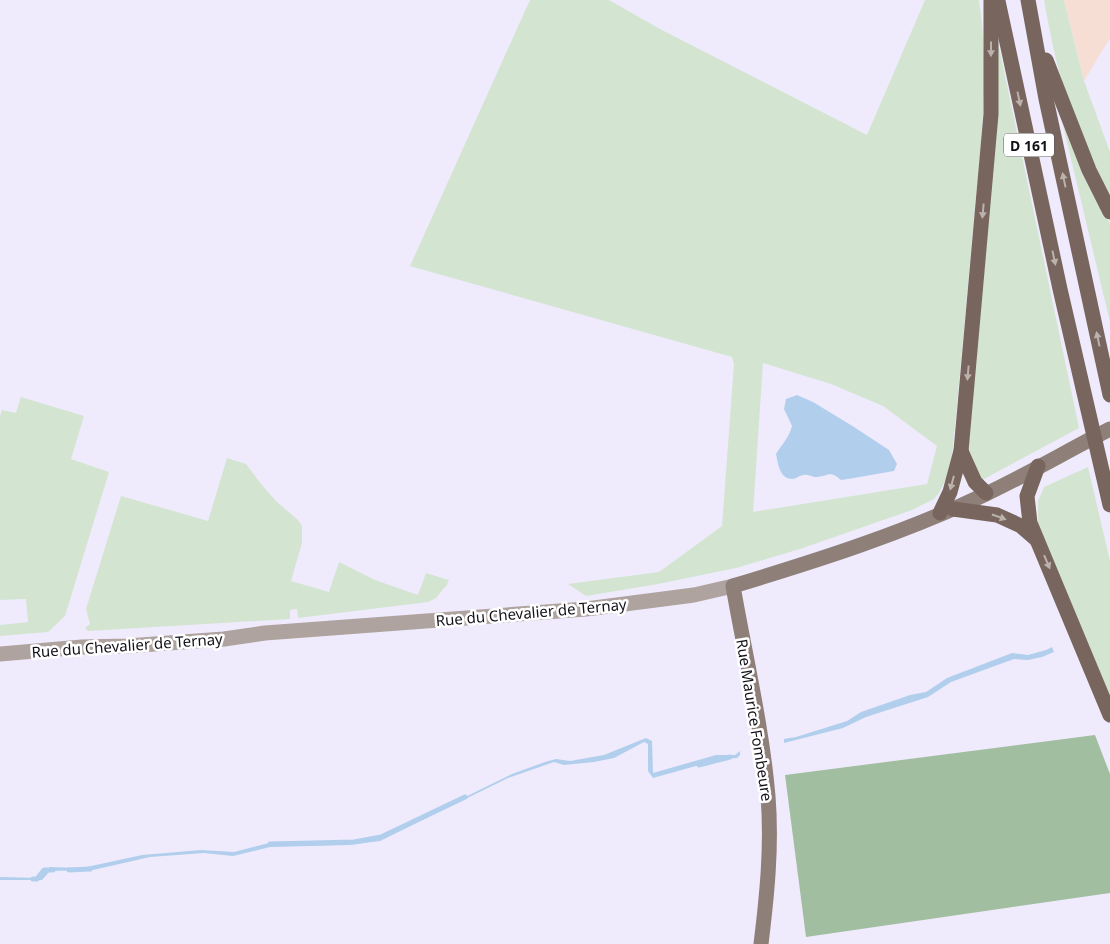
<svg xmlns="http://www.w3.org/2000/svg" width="1110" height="944" viewBox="0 0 1110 944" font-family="'Noto Sans',sans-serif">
<rect width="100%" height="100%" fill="#efebfd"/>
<polygon fill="#f7ded5" points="1064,0 1110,0 1110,38 1084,81"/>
<g fill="#d3e5d1" fill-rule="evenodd">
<path d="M530,0H609L660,29L867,135L925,0H979C990,72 981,145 974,217C967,296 960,376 952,456L947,477L939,493L934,499L912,510L800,549L736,568L658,584L586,596L568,584L659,572L722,526L734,364L732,357L410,266ZM763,363L831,384L883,406L937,446L927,484L753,512Z"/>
<path d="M1044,0H1064L1084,81L1110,152V195C1094,164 1078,131 1067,97C1056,66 1050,32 1044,0Z"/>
<polygon points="997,37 1079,428 982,480 973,471 967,440"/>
<polygon points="1060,113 1084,172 1110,224 1110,322"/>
<polygon points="21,397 84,416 71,459 109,472 65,616 48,632 0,636 0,625 28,622 26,599 0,600 0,417 2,410 16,413"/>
<polygon points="227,458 246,464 261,484 276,501 298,520 302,526 302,543 291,581 329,592 339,562 375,580 418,595 426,573 449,580 446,587 445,587 436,598 428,602 298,618 297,609 290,610 290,619 88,631 85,628 90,624 86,609 121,496 208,521"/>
<polygon points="1088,467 1110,561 1110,696 1038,524 1038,501 1044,487"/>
</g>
<polygon fill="#a2bea0" points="1095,735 1110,774 1110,893 806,937 785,775"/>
<g fill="#b1cfec">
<path d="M797,395L813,402L854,427L889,450L897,464L894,471L848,479L841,480C829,469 828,477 815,477C812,477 807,474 804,475C799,475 797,479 792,479C780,479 778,464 776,454C782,444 789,438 792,426L784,409L786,399Z"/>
<polygon points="1052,647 1054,652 1042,657 1028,660 1014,659 951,682 928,697 866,717 843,728 784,743 784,739 796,737 847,721 861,712 910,695 926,692 947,678 1012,653 1028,655 1046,650"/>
<polygon points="646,738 652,741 653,773 716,755 735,755 740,751 740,755 737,758 721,759 653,778 648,771 648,744 644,742 614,758 594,762 564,765 554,762 508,778 380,841 349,845 270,847 233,856 204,853 150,857 93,870 50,871 42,880 0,880 0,877 2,877 39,878 50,867 82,868 142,855 201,850 234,852 269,843 326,843 362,841 388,835 512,774 545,762 556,759 570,761 604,755"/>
</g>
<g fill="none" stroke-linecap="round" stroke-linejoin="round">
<g stroke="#b1cfec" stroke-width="5">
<polyline points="699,765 730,757"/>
<polyline points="270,844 354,842 381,837 465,797"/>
<polyline points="69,870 90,869"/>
<polyline points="33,879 37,879 44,870 53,870"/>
</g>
<polyline stroke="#aea39f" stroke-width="15" points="0,654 82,647 127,646 224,639 265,633 586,609 694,595 733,586"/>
<path stroke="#8e7f79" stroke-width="15" d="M761,944C767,895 772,846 768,796C762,726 745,655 733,586C819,560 904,533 986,494C1028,474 1069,450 1110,429"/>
<g stroke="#77655e" stroke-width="15">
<polyline points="1028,0 1046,99 1110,395"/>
<polyline points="998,1 1060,289 1110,505"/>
<polyline points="1046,60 1089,170 1110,212"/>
<polyline points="961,451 975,482 986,493"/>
<polyline points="1038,466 1027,496 1030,523 1110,715"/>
<polyline points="953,509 997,515 1021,526 1036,539"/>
<polyline points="940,513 950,492 961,451 991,114 991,0"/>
</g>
</g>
<defs><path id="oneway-solid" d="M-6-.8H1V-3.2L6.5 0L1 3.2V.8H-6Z" transform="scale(1.25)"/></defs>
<g fill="#bbb2ae">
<use href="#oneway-solid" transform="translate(991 49) rotate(90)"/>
<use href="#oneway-solid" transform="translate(1019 99) rotate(78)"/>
<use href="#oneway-solid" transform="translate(1064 180) rotate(-102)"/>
<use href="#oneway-solid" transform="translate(983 211) rotate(95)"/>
<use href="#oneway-solid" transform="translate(1054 258) rotate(78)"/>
<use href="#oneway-solid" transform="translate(1098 339) rotate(-102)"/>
<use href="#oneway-solid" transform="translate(968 373) rotate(95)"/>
<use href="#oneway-solid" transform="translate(952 483) rotate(105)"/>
<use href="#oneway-solid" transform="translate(999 517) rotate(19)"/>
<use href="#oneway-solid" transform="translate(1047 562) rotate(67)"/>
</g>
<g text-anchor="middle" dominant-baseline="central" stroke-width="5" stroke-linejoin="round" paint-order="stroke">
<rect fill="#fff" stroke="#5a595e" stroke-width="1" x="1004" y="133.5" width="50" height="23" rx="4"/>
<g font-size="14" font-weight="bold" fill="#141219">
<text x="1029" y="145">D 161</text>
</g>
<g font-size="15" fill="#141219" stroke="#fff">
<text transform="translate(531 612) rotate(-5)">Rue du Chevalier de Ternay</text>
<text transform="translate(127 645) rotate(-4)">Rue du Chevalier de Ternay</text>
<text transform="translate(755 720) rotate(81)">Rue Maurice Fombeure</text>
</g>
</g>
</svg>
